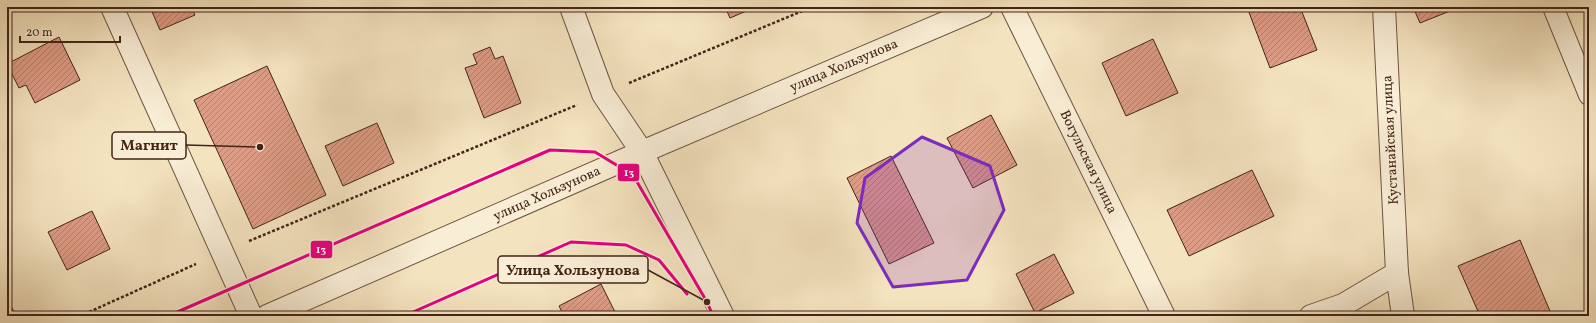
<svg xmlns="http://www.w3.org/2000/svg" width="1596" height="323" viewBox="0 0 1596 323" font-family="Vollkorn,serif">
<defs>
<pattern id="building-hatch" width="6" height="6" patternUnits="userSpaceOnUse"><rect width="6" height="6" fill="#dd9c86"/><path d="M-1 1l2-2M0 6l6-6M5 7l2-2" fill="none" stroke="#b57f6d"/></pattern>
</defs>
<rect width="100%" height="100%" fill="#f4e3bf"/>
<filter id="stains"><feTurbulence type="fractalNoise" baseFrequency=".005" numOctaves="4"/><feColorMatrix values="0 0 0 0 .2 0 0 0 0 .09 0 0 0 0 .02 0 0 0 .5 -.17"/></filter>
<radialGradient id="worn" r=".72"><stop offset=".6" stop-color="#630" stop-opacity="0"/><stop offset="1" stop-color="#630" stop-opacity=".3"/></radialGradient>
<g fill="url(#building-hatch)" stroke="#422418">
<polygon points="150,7 191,7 195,15 160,30"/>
<polygon points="725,7 756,7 730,18"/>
<polygon points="1247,7 1300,7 1317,50 1270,68"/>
<polygon points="1413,7 1460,7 1420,23"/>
<polygon points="59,37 80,80 35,103 26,85 19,88 7,64"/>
<polygon points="1153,39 1178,93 1126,116 1102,63"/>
<polygon points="490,47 495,59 503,56 521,103 484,118 465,68 477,64 473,54"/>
<polygon points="267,66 326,195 253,229 194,100"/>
<polygon points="991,115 1017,165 973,188 947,138"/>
<polygon points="377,123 394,163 343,186 325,146"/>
<polygon points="891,156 934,243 889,264 847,178"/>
<polygon points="1252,170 1274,216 1189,256 1167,210"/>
<polygon points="92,211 110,249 67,270 48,232"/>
<polygon points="1520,240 1552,316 1480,316 1458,266"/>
<polygon points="1054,254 1074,293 1035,313 1016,274"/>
<polygon points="601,284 617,316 564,316 559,306"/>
<polygon points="7,298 16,316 7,316"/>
</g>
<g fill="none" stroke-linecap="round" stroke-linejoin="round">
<g stroke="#6e5442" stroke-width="22">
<polyline id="service" points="1553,7 1589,95"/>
</g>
<g stroke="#6e5442" stroke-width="24">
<g id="minor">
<polyline points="112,7 251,316"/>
<polyline points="571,7 603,94 642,152 723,316"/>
<polyline points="1012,7 1164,316"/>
<polyline points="1397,273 1403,316"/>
<polyline points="1311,316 1343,305 1397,273 1384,7"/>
</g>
</g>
<g stroke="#6e5442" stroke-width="24">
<polyline id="tertiary" points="267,316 642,152 982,7"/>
</g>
<g stroke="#422418" stroke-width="2.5" stroke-dasharray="3 2" stroke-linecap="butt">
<polyline points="629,83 812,7"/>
<polyline points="249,241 577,105"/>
<polyline points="80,316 196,264"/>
</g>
<use href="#service" stroke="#f8edd5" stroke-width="20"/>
<use href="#minor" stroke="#f8edd5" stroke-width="22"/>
<use href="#tertiary" stroke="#f8edd5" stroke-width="22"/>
<g stroke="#f8edd5" stroke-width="6">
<g id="tram-1">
<polyline points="168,316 550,150 595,152 633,175 707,302 713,316"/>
<polyline points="404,316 571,242 626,245 659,260 687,294"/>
</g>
</g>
<use href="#tram-1" stroke="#e5007d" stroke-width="3"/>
</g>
<path fill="#7b2cbf" fill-opacity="0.2" stroke="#7b2cbf" stroke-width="3" stroke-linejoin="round" d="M922,137L990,166L1004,210L967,280L893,287L857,223L865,178Z"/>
<g text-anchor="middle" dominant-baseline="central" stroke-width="3.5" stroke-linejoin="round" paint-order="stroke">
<g font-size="14" fill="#422418" stroke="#f8edd5">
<text transform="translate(844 66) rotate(-23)">улица Хользунова</text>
<text transform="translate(1391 140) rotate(-93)">Кустанайская улица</text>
<text transform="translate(1088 162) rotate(64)">Вогульская улица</text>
<text transform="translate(547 194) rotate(-24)">улица Хользунова</text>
</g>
</g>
<path fill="none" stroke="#422418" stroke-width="1.5" d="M260 147L186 145M707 302L648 270"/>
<g fill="#422418" stroke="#f8edd5" stroke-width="1.5">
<circle cx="260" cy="147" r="4"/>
<circle cx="707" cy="302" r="4"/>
</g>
<g fill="#f8edd5" stroke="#422418" stroke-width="1.5">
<rect x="112" y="132" width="74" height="27" rx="4"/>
<rect x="498" y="256" width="150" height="27" rx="4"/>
</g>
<g font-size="15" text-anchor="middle" font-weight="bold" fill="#422418">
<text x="149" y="150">Магнит</text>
<text x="573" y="275">Улица Хользунова</text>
</g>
<g stroke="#f8edd5" stroke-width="1.5">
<rect x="617" y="163" width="23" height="19" rx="4" fill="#e5007d"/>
<rect x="310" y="240" width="23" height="19" rx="4" fill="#e5007d"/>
</g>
<g font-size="11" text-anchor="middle" font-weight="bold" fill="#fff">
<text x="629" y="176">13</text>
<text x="321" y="253">13</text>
</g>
<rect width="1596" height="323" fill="none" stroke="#f4e3bf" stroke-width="24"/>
<rect x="8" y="8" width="1580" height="307" fill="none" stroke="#422418" stroke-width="2"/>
<rect x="12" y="12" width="1572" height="299" fill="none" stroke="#422418"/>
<path d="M20 36v6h100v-6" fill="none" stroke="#422418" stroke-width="2"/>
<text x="26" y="36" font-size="12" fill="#422418" stroke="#f8edd5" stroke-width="3" paint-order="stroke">20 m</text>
<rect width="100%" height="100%" filter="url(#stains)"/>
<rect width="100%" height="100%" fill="url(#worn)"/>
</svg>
